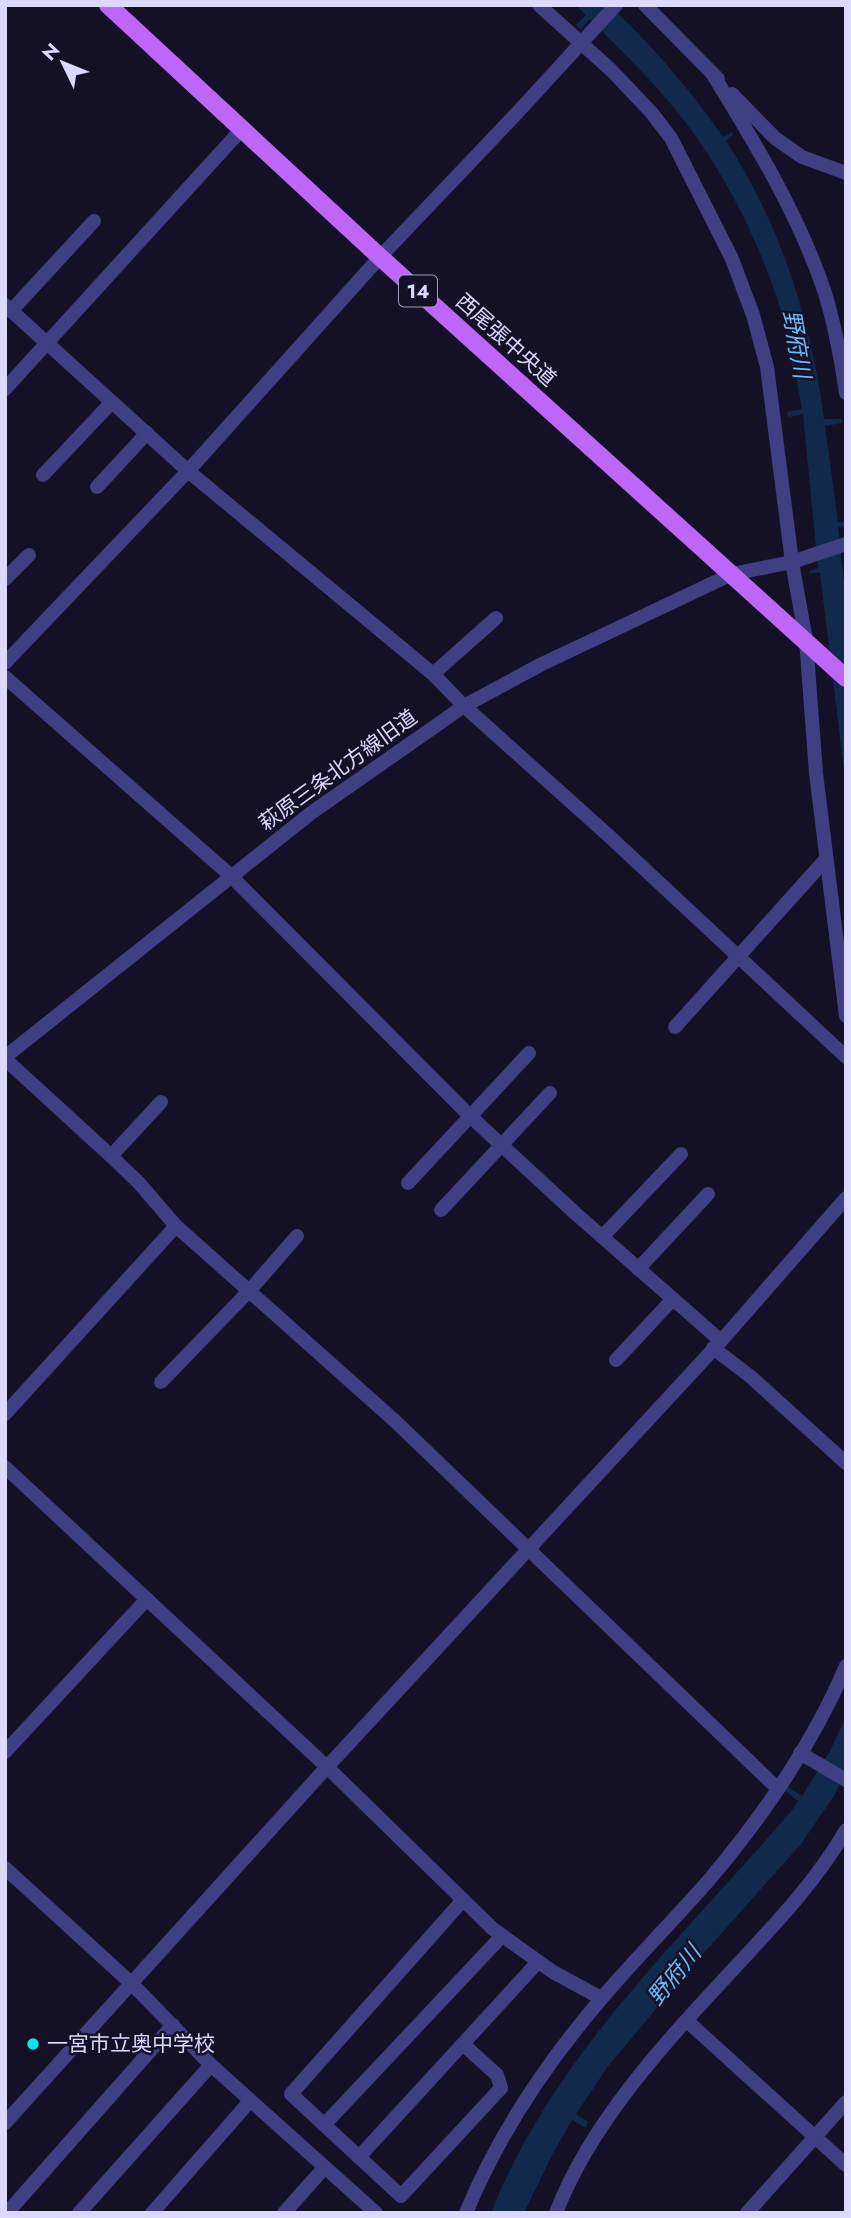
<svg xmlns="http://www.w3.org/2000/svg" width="851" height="2218" viewBox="0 0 851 2218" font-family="Jost,'Noto Sans JP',sans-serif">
<rect width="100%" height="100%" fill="#141127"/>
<g fill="#11294b">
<path d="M576,5H609C652,45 689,88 723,137L732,132L733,135L726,141C781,225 811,321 824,419H841L842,423L825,426L838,522H846V526L838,527L846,600V786L820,573H809V571L818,568L803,414L788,417L787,412L802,409C797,383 793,356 787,330C768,263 737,195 697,138C666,94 628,57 590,19L580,29L576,25L586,15Z"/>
<path d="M846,1717V1771L834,1796L801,1844L687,1972L609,2065L576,2114L588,2122L586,2128L572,2120L553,2153L524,2213H491C554,2053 684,1937 793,1809L798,1801L784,1790L787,1786L802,1796L830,1751Z"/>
</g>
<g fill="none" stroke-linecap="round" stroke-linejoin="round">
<g stroke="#403f84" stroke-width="14">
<polyline points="539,5 611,70 651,112 671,138 732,259 753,315 767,367 792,562 806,640 816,773 846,1016"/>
<polyline points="645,5 718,79"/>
<path d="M712,73C755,143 799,215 825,293C835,326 841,359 846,393"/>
<polyline points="732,94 775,138 802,157 846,173"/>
<polyline points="5,305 188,471 433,674 464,706 609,836 846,1057"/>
<polyline points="11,311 94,221"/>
<polyline points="5,389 242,129"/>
<polyline points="43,475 112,402"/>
<polyline points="97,487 147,433"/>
<polyline points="5,579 29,555"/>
<polyline points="5,663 188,471 380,257 517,113 616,5"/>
<polyline points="433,674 496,618"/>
<polyline points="5,677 230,875 470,1116 575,1213 721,1341"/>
<polyline points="675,1027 826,859"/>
<polyline points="5,1057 311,813 464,706 542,664 732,574 792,562 846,544"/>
<polyline points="5,1059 111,1156 139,1183 176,1226 395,1421 777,1788"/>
<polyline points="111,1156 161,1102"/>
<polyline points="408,1183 529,1053"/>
<polyline points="441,1210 550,1093"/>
<polyline points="602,1237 681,1154"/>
<polyline points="638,1269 708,1194"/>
<polyline points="713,1348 751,1377 846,1463"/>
<polyline points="616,1360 673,1299"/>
<polyline points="161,1382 250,1290 297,1236"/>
<polyline points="5,1414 176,1226"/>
<polyline points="5,1467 327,1767 493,1929 553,1972 601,1998"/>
<polyline points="5,1752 147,1599"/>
<polyline points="800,1753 846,1780"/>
<polyline points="5,1868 132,1984 211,2065 376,2213"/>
<polyline points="463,1900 291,2094 401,2196 501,2088 497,2075 464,2045"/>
<polyline points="687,2021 846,2165"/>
<polyline points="5,2123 327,1767 721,1341 846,1198"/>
<polyline points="324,2125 502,1936"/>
<polyline points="359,2157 538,1962"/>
<polyline points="7,2213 173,2025"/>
<polyline points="79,2213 211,2065"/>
<polyline points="152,2213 250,2101"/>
<polyline points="284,2213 324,2168"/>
<path d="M466,2213C498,2135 547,2062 602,1998C636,1958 674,1920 709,1880C763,1816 813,1744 846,1666"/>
<path d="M556,2213C591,2120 672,2035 739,1963C778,1921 817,1880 846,1830"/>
<polyline points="747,2213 846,2102"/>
</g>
<polyline stroke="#be66f8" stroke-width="18" points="108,5 380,257 846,678"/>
</g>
<circle fill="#0fe2f3" stroke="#141127" stroke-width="2.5" cx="33" cy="2044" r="7"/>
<g text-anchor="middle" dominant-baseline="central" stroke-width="5" stroke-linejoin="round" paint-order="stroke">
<rect fill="#141127" stroke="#a19dbd" stroke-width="2" x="399" y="275.5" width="38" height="31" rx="5"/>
<g font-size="19" font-weight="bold" fill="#ddd9fd">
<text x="418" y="291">14</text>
</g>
<g font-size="21" fill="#ddd9fd" stroke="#141127">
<text transform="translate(506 340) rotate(42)">西尾張中央道</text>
<text transform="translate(338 770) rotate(-36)">萩原三条北方線旧道</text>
</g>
<g font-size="21" fill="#ddd9fd" stroke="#141127" text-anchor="start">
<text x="47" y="2044">一宮市立奥中学校</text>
</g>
<g font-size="23" font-style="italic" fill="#6dbbf8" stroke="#141127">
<text transform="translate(797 344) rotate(80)">野府川</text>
<text transform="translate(674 1975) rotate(-51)">野府川</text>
</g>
</g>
<rect width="851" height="2218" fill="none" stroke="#ddd9fd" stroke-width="14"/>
<g transform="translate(63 63) rotate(313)" stroke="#141127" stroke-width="5" paint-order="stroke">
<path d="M0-5L12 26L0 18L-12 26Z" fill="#ddd9fd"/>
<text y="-10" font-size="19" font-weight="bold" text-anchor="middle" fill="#ddd9fd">N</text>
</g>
</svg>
